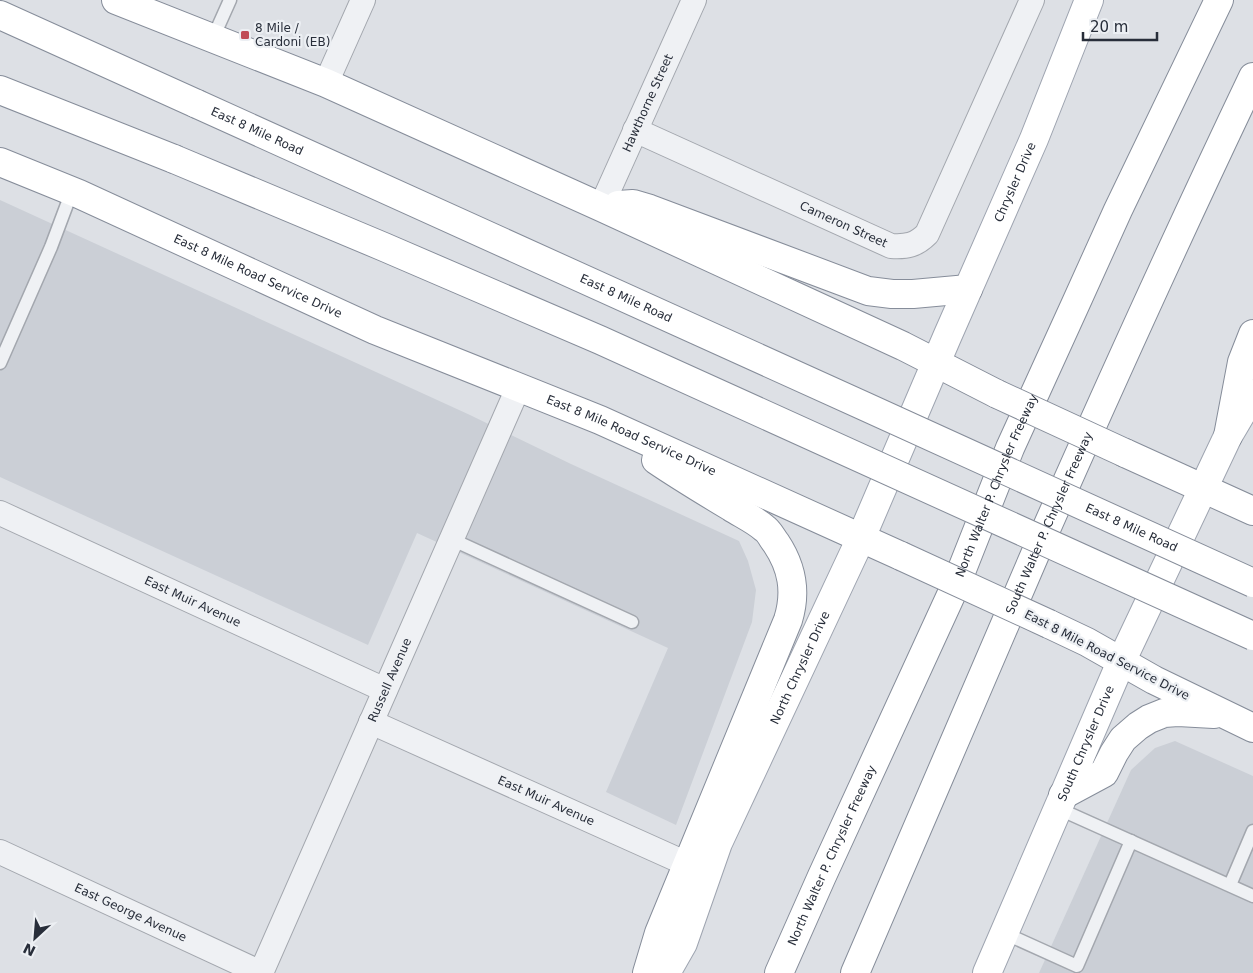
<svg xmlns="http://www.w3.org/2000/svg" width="1253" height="973" viewBox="0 0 1253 973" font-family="'DejaVu Sans',sans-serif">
<rect width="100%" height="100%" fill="#dde0e5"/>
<g fill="#cbcfd6">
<polygon points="0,200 470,415 571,464 739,541 748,561 756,590 752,622 676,825 606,792 668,648 417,533 368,645 0,477"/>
<polygon points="1175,741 1253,776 1253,973 1039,973 1131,770 1155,748"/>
</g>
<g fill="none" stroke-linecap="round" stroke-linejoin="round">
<g stroke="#a3a7ae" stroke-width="15">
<g id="lane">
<polyline points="213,38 230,0"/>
<polyline points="0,363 51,247 72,191"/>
<polyline points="451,539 632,622"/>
<polyline points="1057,808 1253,896"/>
<polyline points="1230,885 1253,831"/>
<polyline points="1004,933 1077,966 1131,841"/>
</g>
</g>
<g stroke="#a3a7ae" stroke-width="26">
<g id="street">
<polyline points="326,83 363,0"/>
<path id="s1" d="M635,130L891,246C907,247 916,245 927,234L1032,0"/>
<path id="s2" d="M601,207L694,0"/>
<path id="s3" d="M0,513L385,690"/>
<path id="s4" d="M371,722L685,863C692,864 699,861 705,857"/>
<path id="s5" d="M0,852L261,973"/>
<path id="s6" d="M261,973L518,388"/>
</g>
</g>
<g stroke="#9ea4b0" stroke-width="30">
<g id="primary">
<path id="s7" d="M666,973L683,943L718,843L861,538L947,337L1034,139L1089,0"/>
<path id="s8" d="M987,973L1121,662L1228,436L1253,394"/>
</g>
</g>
<g stroke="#868d9a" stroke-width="30">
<g id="highway">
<polyline points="116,0 326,83 601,207 903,346 997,394"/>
<polyline points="0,15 197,104"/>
<polyline points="0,90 174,159"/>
<path id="s9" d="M0,162L79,194L375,330L600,420L901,556"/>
<polyline points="618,205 633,204 650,209 868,291 892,294 913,294 968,289"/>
<polyline points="1228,436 1242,362 1253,334"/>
<polyline points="1125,453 1253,511"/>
<polyline points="1049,624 1087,642 1154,680 1253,728"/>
<polyline points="1063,795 1104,773 1114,753 1123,739 1138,726 1149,719 1164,713 1178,712 1214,714"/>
<path d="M647,973L659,933L788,620C797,591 792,567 776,543C772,538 769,531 764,528C755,520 742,514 731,507C706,492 681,477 656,460"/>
<path id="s10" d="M779,973L822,876L957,582L1010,448L1076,303L1118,210L1219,0"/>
<path id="s11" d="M855,973C916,833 975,692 1036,552C1106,393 1178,234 1253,77"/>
</g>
</g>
<use href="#lane" stroke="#eff1f4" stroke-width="12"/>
<use href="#street" stroke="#eff1f4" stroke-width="24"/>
<use href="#primary" stroke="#fff" stroke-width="28"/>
<use href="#highway" stroke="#fff" stroke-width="28"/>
<g stroke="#868d9a" stroke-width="30" stroke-linecap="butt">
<g id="highway-bridge">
<path id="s12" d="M197,104L864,406L1253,583"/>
<polyline points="174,159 384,247 600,340 1253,636"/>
<polyline points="997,394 1125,453"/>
<polyline points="901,556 1049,624"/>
</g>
</g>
<use href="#highway-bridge" stroke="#fff" stroke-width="28"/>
</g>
<rect fill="#c04d57" stroke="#eceff3" stroke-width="2" x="240" y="30" width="10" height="10" rx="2.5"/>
<g text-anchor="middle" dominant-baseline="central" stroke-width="4.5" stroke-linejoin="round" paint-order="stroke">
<g font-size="12" fill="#282e3a" stroke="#eceff3" text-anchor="start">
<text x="255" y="28">8 Mile /<tspan x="255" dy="14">Cardoni (EB)</tspan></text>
</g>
<g font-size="12" fill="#282e3a" stroke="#eceff3">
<text stroke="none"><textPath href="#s2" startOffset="114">Hawthorne Street</textPath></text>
<text stroke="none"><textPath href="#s12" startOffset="66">East 8 Mile Road</textPath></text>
<text stroke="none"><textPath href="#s7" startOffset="865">Chrysler Drive</textPath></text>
<text stroke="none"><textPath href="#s1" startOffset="229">Cameron Street</textPath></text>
<text stroke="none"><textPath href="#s9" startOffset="282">East 8 Mile Road Service Drive</textPath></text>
<text stroke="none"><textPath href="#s12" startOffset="471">East 8 Mile Road</textPath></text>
<text stroke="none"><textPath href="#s9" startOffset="688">East 8 Mile Road Service Drive</textPath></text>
<text stroke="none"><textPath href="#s10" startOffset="534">North Walter P. Chrysler Freeway</textPath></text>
<text stroke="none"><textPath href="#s11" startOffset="490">South Walter P. Chrysler Freeway</textPath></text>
<text stroke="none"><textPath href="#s12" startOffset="1026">East 8 Mile Road</textPath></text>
<text stroke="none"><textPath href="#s3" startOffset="212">East Muir Avenue</textPath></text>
<text transform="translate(1107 655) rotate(27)">East 8 Mile Road Service Drive</text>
<text stroke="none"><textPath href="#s7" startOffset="334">North Chrysler Drive</textPath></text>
<text stroke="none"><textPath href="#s6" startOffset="320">Russell Avenue</textPath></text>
<text stroke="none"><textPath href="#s8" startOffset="250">South Chrysler Drive</textPath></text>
<text stroke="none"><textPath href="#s4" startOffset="192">East Muir Avenue</textPath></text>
<text stroke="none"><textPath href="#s10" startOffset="129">North Walter P. Chrysler Freeway</textPath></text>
<text stroke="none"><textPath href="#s5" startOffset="144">East George Avenue</textPath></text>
</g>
</g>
<g transform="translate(35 938) rotate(206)" stroke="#eceff3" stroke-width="4" paint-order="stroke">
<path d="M0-4L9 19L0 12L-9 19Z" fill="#282e3a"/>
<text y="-8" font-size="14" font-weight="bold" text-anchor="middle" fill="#282e3a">N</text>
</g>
<path d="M1083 32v8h74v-8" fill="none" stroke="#282e3a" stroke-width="2.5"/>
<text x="1090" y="32" font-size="15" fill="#282e3a" stroke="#eceff3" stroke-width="4" paint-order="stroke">20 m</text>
</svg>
